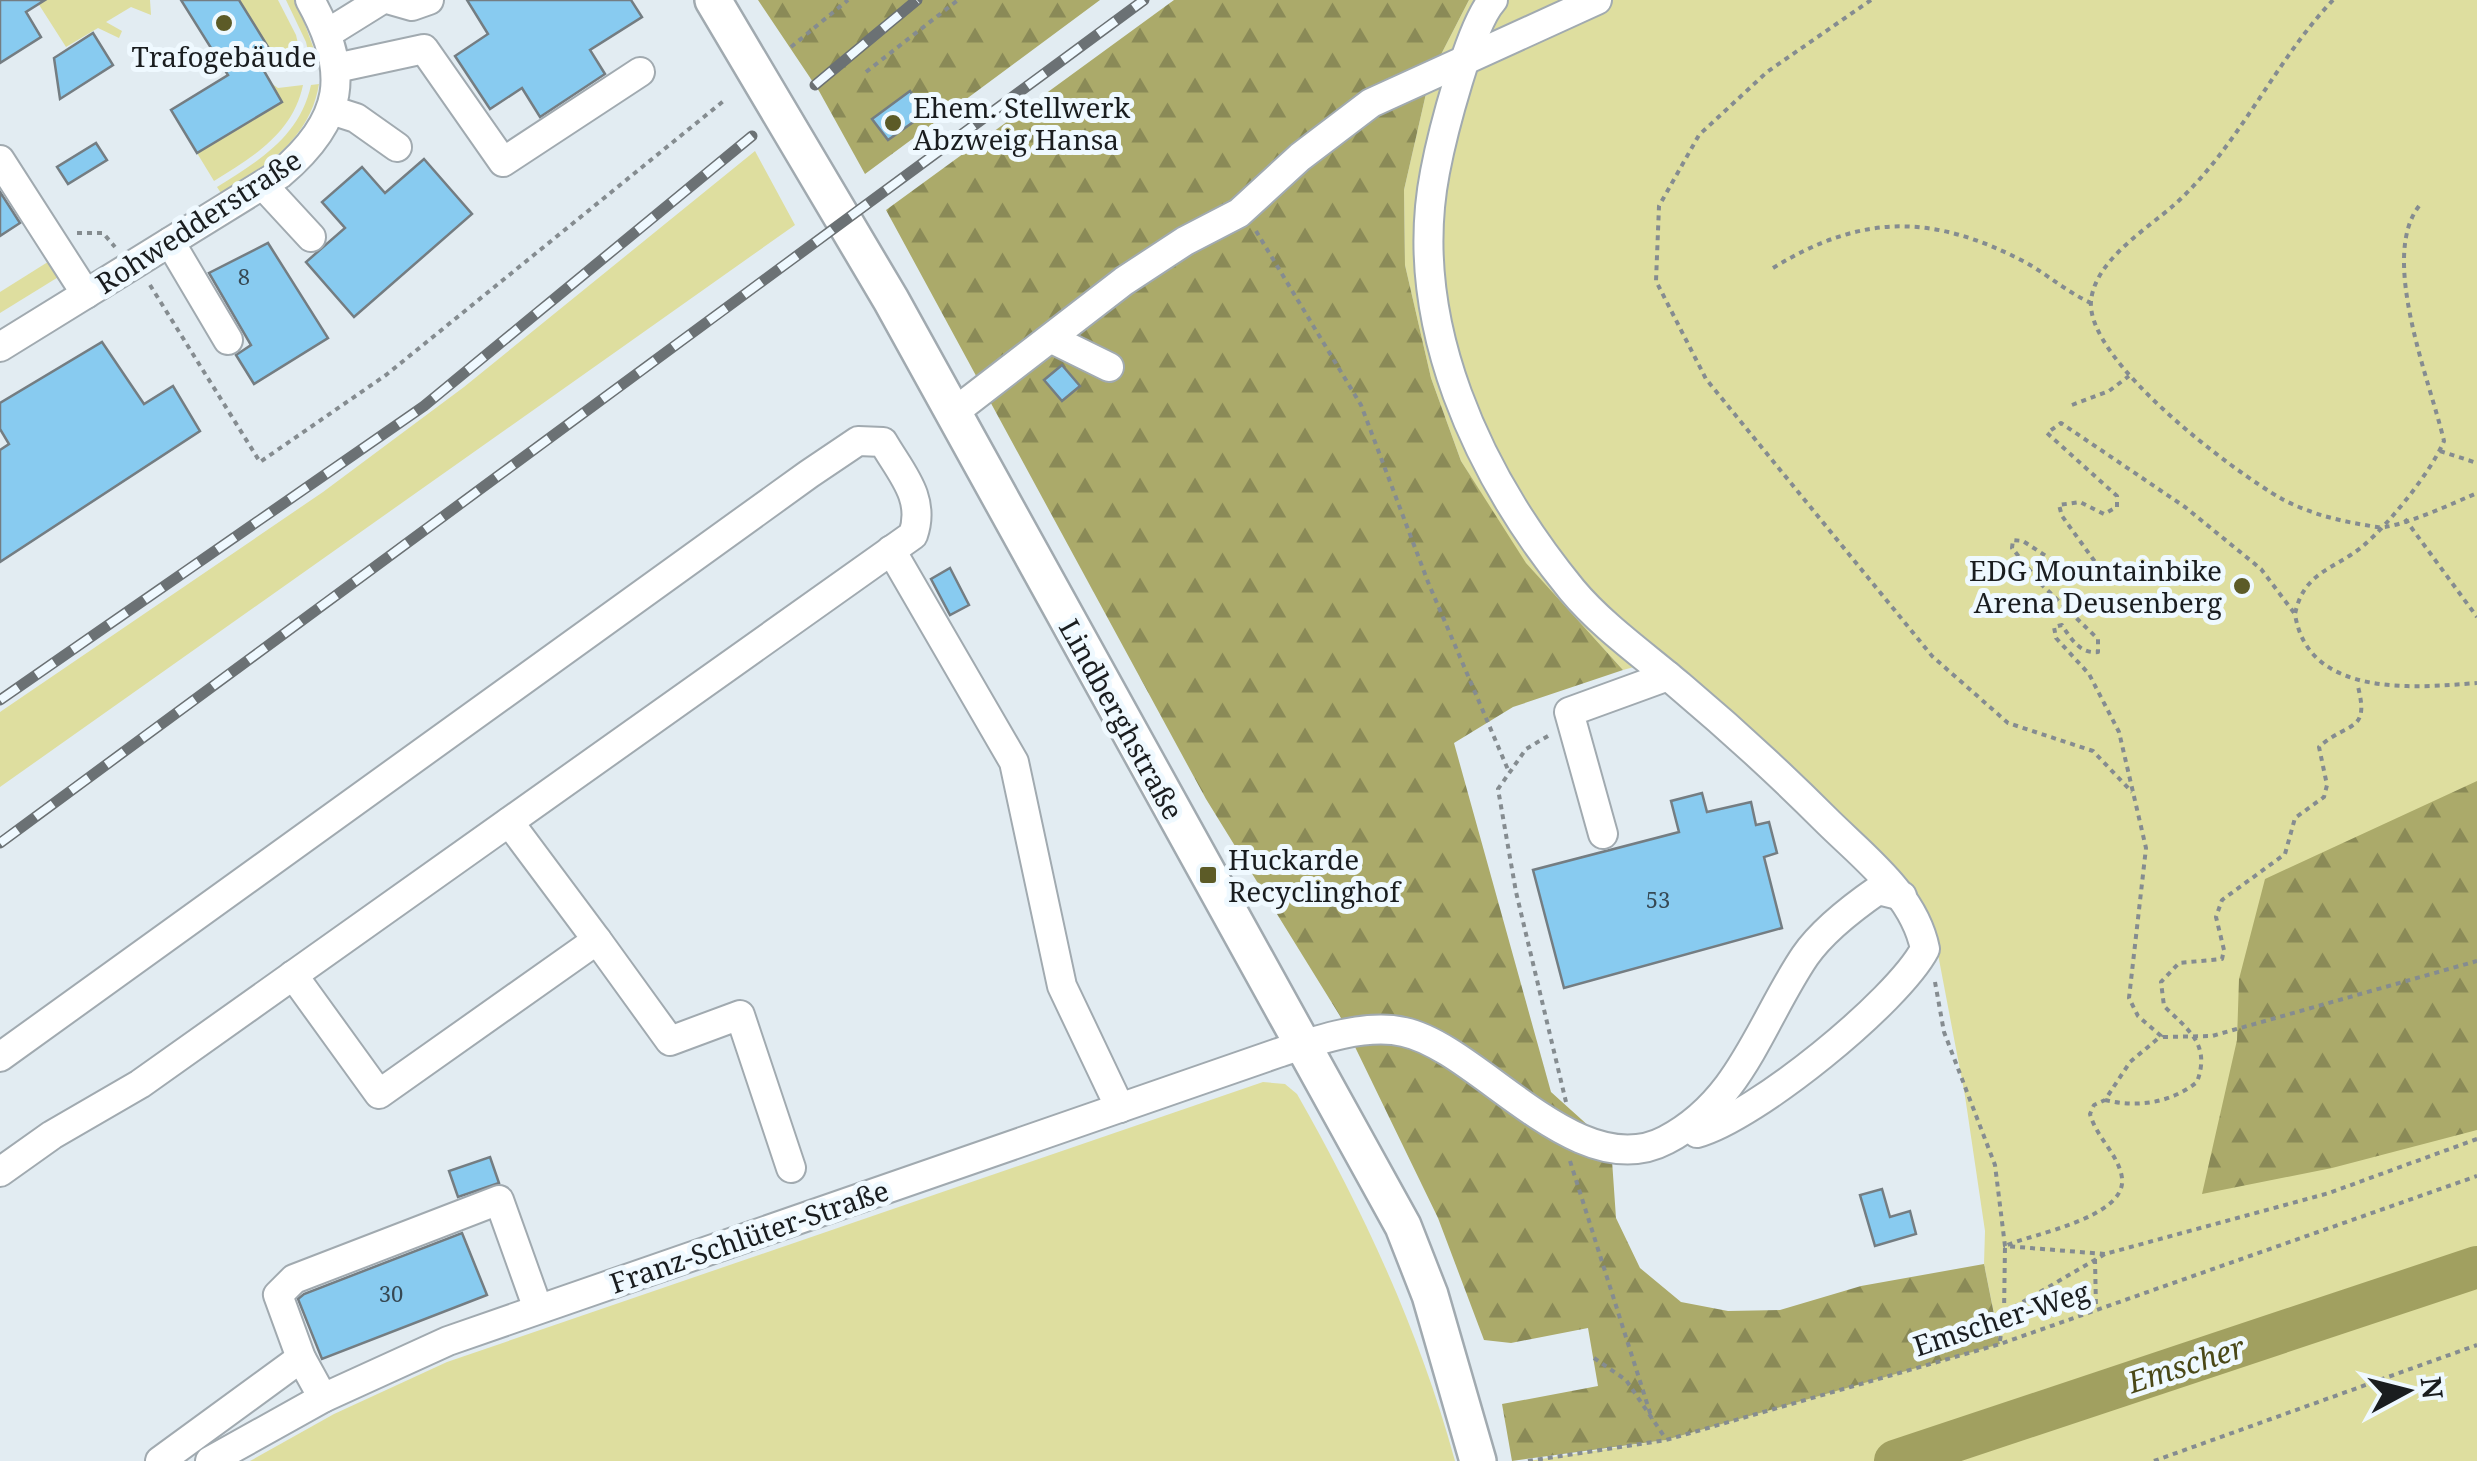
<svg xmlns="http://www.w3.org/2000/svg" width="2477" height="1461" viewBox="0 0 2477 1461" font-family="'Noto Serif',serif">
<defs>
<pattern id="forest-firs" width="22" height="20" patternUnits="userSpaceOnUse" patternTransform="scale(2.5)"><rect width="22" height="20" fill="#abaa6a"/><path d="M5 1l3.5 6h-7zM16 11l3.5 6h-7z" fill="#8a8a57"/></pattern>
</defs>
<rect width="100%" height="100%" fill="#e2ecf2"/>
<g fill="#dede9f">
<polygon points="36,0 150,0 151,15 131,7 106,22 122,31 119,38 98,28 66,47"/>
<polygon points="239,0 278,0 296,35 303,65 278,63"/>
<polygon points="286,0 296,0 319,63 311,64 306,42"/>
<polygon points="1469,0 2477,0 2477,1461 1528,1461 1666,1440 2000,1343 1984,1264 1985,1231 1965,1096 1937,949 1652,662 1623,670 1522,559 1461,461 1431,378 1405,265 1404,190 1430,76"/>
<path d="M271,83L278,88L303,85C293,133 253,157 214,181L197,153L282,102Z"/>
<path d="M319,84C310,139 266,167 221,193L217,187C259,161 300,136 311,85Z"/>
<polygon points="755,151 795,225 0,787 0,712 323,492 464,387"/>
<polygon points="51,260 60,276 0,313 0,292"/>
<path d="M1263,1082L1285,1084L1297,1094C1364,1212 1419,1330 1455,1461H250L334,1414L447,1362Z"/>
</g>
<g fill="url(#forest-firs)">
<polygon points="758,0 1100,0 865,174 819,91"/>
<polygon points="1174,0 1469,0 1430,76 1404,190 1405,265 1431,378 1461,461 1526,563 1623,670 1513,707 1454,743 1551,1092 1611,1146 1616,1218 1640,1268 1681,1302 1728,1311 1780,1310 1861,1286 1984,1264 2000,1344 1666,1440 1512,1461 1502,1404 1598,1386 1588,1328 1511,1343 1484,1340 1438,1218 1340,1016 1206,799 886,210"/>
<polygon points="2477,781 2477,1130 2332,1168 2202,1194 2237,1040 2239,979 2265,879"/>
</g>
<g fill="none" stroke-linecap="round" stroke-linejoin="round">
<polyline stroke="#a1a060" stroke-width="42" points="1895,1461 2477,1267"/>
</g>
<g fill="#88cbf0" stroke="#747d82" stroke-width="2.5">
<polygon points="0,0 45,0 26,12 41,37 0,63"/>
<polygon points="181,0 239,0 278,63 264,71 282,102 197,153 171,110 228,75"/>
<polygon points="467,0 631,0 642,17 590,50 605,74 540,117 522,88 490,109 455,56 488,34"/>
<polygon points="93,33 113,65 60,99 54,58"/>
<polygon points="910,91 926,113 888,140 872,119"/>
<polygon points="96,143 107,160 68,184 57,167"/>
<polygon points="424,159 472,214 354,317 306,262 345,228 322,202 362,167 385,193"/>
<polygon points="0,192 20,223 0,236"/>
<polygon points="268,243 328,338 254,384 236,355 251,345 209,273"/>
<polygon points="102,342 144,404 173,386 200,431 0,562 0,450 9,444 0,429 0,403"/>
<polygon points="1062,365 1080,386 1062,401 1044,380"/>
<polygon points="950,568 969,605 950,615 931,579"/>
<polygon points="1702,793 1707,812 1751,802 1756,825 1769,822 1777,853 1764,857 1782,928 1564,988 1533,870 1679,832 1671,801"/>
<polygon points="490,1157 499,1183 458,1197 449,1171"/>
<polygon points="1882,1189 1890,1217 1910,1211 1916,1234 1875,1246 1860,1195"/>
<polygon points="462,1233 487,1295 322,1359 298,1299 304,1294"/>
</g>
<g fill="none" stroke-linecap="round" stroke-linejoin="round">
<g stroke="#a1aab0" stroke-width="32">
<g id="minor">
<polyline points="391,0 412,6 429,0"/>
<path d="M1493,0C1470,25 1442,135 1435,172C1406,322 1478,475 1572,590C1602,626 1645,656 1680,686C1731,729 1778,772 1825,819C1863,857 1914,894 1925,949C1897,1002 1755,1117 1697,1133"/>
<polyline points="328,33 381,0"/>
<polyline points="336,68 424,49 503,162 640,72"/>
<polyline points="331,110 356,118 397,147"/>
<polyline points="0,160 86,294"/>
<polyline points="263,185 311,237"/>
<polyline points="170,242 228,340"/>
<polyline points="1052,339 1109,367"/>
<path d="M0,347L280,174C344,120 351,73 310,0"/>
<polyline points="953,413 1124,281 1185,241 1239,213 1300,157 1371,103 1597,0"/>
<polyline points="891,550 1014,762 1062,986 1120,1108"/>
<polyline points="1603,834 1569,712 1668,676"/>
<polyline points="597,940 670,1041 740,1015 791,1168"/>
<polyline points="293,975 379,1094 597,940 509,822"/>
<path d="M0,1057L809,474L858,441L883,442C901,473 926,498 913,535L140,1084L52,1135L0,1172"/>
<polyline points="323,1398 301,1358 278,1295 294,1279 499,1200 538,1309"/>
<polyline points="160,1461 301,1358"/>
<path d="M210,1461L323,1398L448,1341L1278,1053C1314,1041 1365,1023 1404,1032C1479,1048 1578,1187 1666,1140C1741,1101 1761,1021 1805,956C1823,930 1852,908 1878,890L1902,896"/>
</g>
</g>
<g stroke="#a1aab0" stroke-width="40">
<polyline id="major" points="713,0 891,300 1403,1226 1430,1295 1478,1461"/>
</g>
<g stroke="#858c90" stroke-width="4" stroke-dasharray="5 5" stroke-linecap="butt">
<polyline points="1871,0 1767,72 1699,135 1659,206 1656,281 1706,379 1932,656 2008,723 2093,751 2132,792"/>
<path d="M2333,0C2274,62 2238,148 2174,205C2147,229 2095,260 2091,301C2086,361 2234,472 2282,499C2312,515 2344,522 2377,527C2396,530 2456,502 2477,493"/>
<polyline points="791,47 848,0"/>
<polyline points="866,72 958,0"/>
<path d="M2419,206C2379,258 2430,381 2444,441C2431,472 2389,524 2363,546C2334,570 2304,571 2295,614C2308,698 2414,688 2477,683"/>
<polyline points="1256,231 1361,405 1428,582 1509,772"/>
<polyline points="77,233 103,233 115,247"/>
<path d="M1773,268C1863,213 1933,214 2025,262C2048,275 2067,292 2091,303"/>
<polyline points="150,285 260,462 386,375 726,99"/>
<polyline points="2072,405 2109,391 2129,376"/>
<polyline points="2440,451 2477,463"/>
<polyline points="2405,519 2477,617"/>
<polyline points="1548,736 1526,749 1498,789 1516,892 1566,1102"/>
<polyline points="1935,982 1944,1032 1995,1165 2005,1246 2105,1254"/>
<polyline points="2163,1037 2212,1036 2477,961"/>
<path d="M2105,1100C2137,1108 2171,1103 2197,1082C2211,1044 2188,1030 2164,1006L2161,982L2179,963L2222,959L2224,950L2216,917L2222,900L2285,854L2295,818L2324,797L2327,785L2319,747C2349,720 2371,734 2357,683"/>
<polyline points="1570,1161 1652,1419"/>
<polyline points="2095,1259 2096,1309"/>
<path d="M2004,1313L2005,1246C2031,1234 2127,1218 2122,1178C2119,1155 2096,1137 2090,1114L2094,1105L2105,1100L2130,1062L2161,1036L2138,1016L2129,998L2146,848L2119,732L2089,674L2056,638L2054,627L2062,625C2071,639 2080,654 2098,652V639L2040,583L2012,548L2013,540L2023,541L2084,581L2095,576L2098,566L2062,516L2059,505L2080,502L2104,514L2117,507V496L2047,433L2061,423L2185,507L2261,569L2295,614"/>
<polyline points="2000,1341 2004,1313 2105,1254 2329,1193 2477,1139"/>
<polyline points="1594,1358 1626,1380 1666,1439"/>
<polyline points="1528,1461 1666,1440 2000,1344 2477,1176"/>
<polyline points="2154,1461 2477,1345"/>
</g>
<use href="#minor" stroke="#fff" stroke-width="28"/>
<use href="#major" stroke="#fff" stroke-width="35"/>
<g stroke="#6b7174" stroke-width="11">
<g id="rail">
<polyline points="815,85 917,0"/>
<polyline points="0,700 424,406 752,136"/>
<polyline points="0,843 1144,0"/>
</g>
</g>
<use href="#rail" stroke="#eff9ff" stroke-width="8" stroke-dasharray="22" stroke-linecap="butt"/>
</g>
<g fill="#5c5b27" stroke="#eff9ff" stroke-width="4">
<circle cx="224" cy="23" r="10"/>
<circle cx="893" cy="123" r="10"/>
<circle cx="2242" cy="586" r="10"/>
<rect x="1198" y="865" width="20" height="20" rx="5"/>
</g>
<g text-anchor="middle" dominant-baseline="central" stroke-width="10" stroke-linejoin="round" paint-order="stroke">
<g font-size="22" fill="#364853">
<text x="244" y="276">8</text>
<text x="1658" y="899">53</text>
<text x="391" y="1293">30</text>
</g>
<g font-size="28" fill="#1a1d1f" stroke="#eff9ff" text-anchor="start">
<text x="224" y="56" text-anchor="middle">Trafogebäude</text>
<text x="913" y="107">Ehem. Stellwerk<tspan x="913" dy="32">Abzweig Hansa</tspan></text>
<text x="2222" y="570" text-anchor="end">EDG Mountainbike<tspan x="2222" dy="32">Arena Deusenberg</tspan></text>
<text x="1228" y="859">Huckarde<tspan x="1228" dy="32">Recyclinghof</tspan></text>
</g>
<g font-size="28" fill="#1a1d1f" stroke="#eff9ff">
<text transform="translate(198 221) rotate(-33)">Rohwedderstraße</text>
<text transform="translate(1122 719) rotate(61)">Lindberghstraße</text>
<text transform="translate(749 1236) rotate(-19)">Franz-Schlüter-Straße</text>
<text transform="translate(2001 1318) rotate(-18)">Emscher-Weg</text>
</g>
<g font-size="30" font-style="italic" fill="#4a4817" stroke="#eff9ff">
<text transform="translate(2186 1364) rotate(-18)">Emscher</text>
</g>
</g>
<g transform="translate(2407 1391) rotate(83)" stroke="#eff9ff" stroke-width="8" paint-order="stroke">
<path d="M0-8L18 38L0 25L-18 38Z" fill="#1a1d1f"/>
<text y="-15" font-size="28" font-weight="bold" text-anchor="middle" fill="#1a1d1f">N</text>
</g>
</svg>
